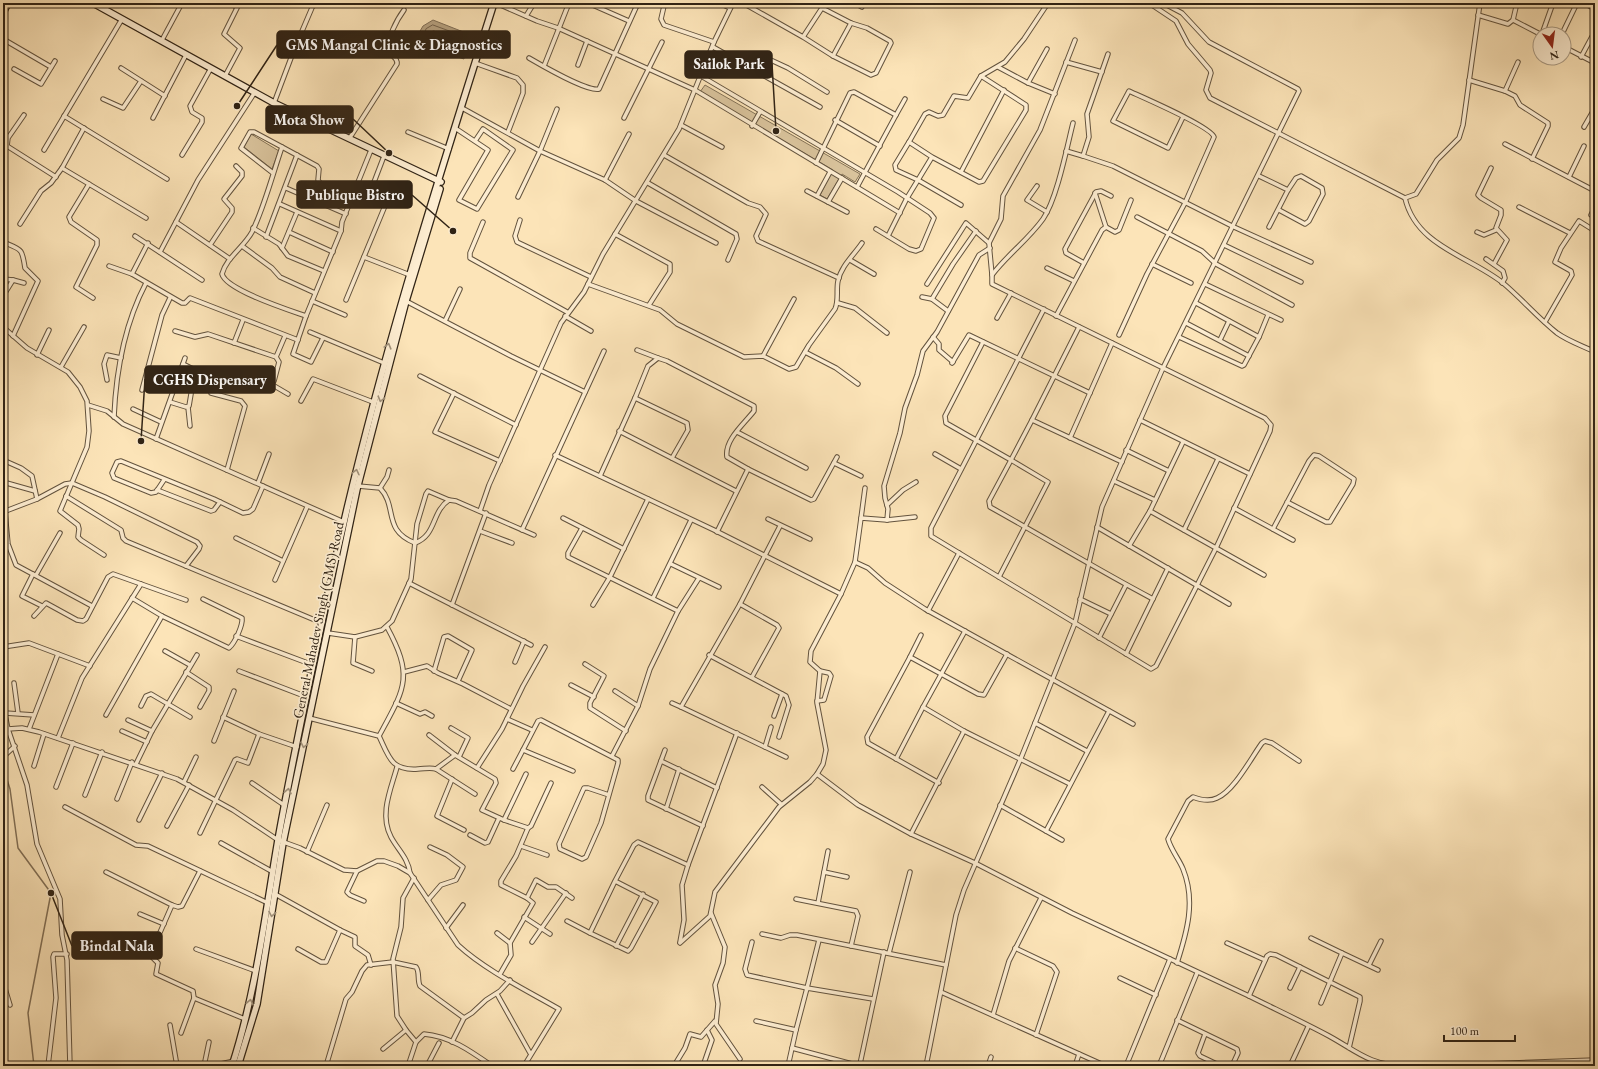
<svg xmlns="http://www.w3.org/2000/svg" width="1598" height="1069" viewBox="0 0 1598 1069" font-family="'EB Garamond',serif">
<rect width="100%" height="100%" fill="#fce4b8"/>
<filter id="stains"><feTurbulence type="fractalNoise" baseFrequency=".005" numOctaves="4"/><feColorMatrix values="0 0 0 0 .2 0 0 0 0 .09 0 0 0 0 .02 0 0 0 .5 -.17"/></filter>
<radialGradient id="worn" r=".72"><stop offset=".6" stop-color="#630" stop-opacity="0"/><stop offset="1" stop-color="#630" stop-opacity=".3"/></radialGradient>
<g fill="#d9c39c" stroke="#847358">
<polygon points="705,85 860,174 855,182 842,174 827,199 820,195 833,170 700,92"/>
<polygon points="251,134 279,151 272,169 244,147"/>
</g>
<polygon fill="#b7a281" stroke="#816f56" points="433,20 466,33 469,41 464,51 464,59 413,43 423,26"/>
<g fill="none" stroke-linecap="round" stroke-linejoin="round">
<g stroke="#74624b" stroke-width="1">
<polygon points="433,25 463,36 465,41 459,52 421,41 426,29"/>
<polygon points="434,31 457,40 458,42 455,47 429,38 430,33"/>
</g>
<polyline stroke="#816f56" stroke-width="1.5" points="3,767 10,789 18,848 51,893 28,1013 34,1066"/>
<g stroke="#63533e" stroke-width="5.5">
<g id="street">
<polyline points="496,3 537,21 558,28 695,90 900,213"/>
<polyline points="588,3 629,21"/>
<polyline points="719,3 730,8"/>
<polyline points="743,3 803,37 833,56 871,75 876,73 891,43 890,41 867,28 851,23 822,8 803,37"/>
<polyline points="855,3 862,7"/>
<polyline points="914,3 918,5"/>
<polyline points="1149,3 1176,21 1188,44 1210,70 1211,73 1206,90 1210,98 1405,198 1416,194 1437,160 1459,138 1463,125 1480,3"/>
<polyline points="1584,3 1595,9"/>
<polyline points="664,6 661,19 664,25 714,42"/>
<polyline points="1478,15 1508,24 1513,20 1516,7"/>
<polyline points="526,16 534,3"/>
<polyline points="1513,20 1540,34"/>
<polyline points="1542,34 1553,3"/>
<polyline points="1562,34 1577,3"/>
<polyline points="3,39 51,67"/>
<polyline points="162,40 182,3"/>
<polyline points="713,47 820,107"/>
<polyline points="1564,47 1595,63"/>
<polyline points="833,56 851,23"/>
<polyline points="1581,57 1595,31"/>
<path d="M529,58C541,65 588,92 599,89L638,3"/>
<polyline points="1066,62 1102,72"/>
<polyline points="475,63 517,78 523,85 523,93 508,132"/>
<polyline points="578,65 587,41"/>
<polyline points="544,66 569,3"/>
<polyline points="751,67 755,58 760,55 788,68 827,92"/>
<polyline points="998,67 1028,83 1055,94"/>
<polyline points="121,68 165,96"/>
<polyline points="14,69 41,84 55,61"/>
<polyline points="225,76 240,48 224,34 237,8 231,3"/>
<polyline points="701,76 898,192 930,213 934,218 921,249 916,251 909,249 876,229"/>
<polyline points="981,76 1005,62 1024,39 1048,3"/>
<polyline points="1469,80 1505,91 1515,96 1520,105 1548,123 1548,126 1532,159"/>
<polyline points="1028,83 1047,49"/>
<polyline points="1505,91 1518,62"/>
<polyline points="103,99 123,108 141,81"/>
<polyline points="274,103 294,50 314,3"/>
<polyline points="462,108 540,151 605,180 629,134"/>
<polyline points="24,115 8,138 7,146 56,177"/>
<polyline points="896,115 905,99"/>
<polyline points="64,116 167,179"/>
<polyline points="153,118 186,55"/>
<polyline points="624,118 662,42"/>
<polyline points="835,120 880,146"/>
<polyline points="681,125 722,147"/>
<polyline points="752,126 760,112"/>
<polyline points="1584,127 1595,108"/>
<polyline points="455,128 488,150 459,200 477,209 513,150 483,129 475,141"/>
<polyline points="408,132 449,149"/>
<path d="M349,139L397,64C398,57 391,57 389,51C385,41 398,18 404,10"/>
<polyline points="909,142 895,165 896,170 918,180 961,205"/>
<polyline points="1505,144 1595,191"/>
<polyline points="282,147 317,166 319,169 318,180 320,183 352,198"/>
<polyline points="44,150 122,19"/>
<polyline points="1066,151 1083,156 1089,137 1087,114 1108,54"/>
<polyline points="182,155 202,122 202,118 192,112 190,106 211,68"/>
<polyline points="664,155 748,203 760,207 766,214 756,236 758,241 839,278"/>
<polyline points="1083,156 1113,166 1234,227 1311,262"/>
<polyline points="816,163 850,93 854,92 896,115 857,187"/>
<polyline points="62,168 146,218"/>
<polyline points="1491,168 1478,195 1481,198 1501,210 1501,215 1496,228 1507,240 1494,264"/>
<polyline points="961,172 1004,90"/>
<path d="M273,173L241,148L250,132H254L282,147C273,173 264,208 252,232C244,247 226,258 222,274C226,290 289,310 306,316"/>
<polyline points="1259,176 1288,190 1269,227"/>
<polyline points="1569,177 1584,146"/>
<polyline points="605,180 636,201 716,243"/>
<polyline points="648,183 736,234 737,239 728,260"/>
<polyline points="89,184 69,217 71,222 97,240 97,245 76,287 93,298"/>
<polyline points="1037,186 1027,200 1047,212"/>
<polyline points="286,188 346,214"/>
<polyline points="371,190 384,156"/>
<polyline points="807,191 828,202 842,178"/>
<polyline points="1095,193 1106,227"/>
<polyline points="817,196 830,172"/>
<polyline points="518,197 540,151 557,109"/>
<path d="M1405,198C1416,246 1469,256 1503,283C1522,299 1538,318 1557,333C1568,341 1583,346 1595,352"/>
<polyline points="828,202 847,212"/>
<polyline points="280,204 341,231"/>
<polyline points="1519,207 1570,233"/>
<polyline points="1279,210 1305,224 1309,221 1323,194 1322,188 1301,176 1296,178 1288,190"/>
<polyline points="1591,215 1595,207"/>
<polyline points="1137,217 1202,251 1216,264 1292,305"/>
<polyline points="520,220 515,236 517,242 591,277"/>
<polyline points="176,222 230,259"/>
<polyline points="483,222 470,253 470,258 567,312"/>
<polyline points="20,224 41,191 51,183 62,168 84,128"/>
<polyline points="253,228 279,244 288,256 324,271"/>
<polyline points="289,232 333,252"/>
<polyline points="1477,232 1484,235 1496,230"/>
<polyline points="615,234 670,264 670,272 649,305"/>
<polyline points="135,236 202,280"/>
<polyline points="888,236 907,198 932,157 979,182 983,181 1026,110 1026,105 981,76 968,98 954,96 943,115 938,116 929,112 925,114 909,142 932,157"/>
<polyline points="266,237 297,155"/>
<path d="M3,242C22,250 22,248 25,268L38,281L13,336"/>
<polyline points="210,245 232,212 232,208 224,199 242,176 242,172 236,166"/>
<polyline points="1224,245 1301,282"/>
<polyline points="242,246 272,268 280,277 315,293"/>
<polyline points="282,248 297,212"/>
<polyline points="160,252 198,180 255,92"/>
<polyline points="364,257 410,275"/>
<polyline points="1486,259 1503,271 1505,278 1502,283"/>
<polyline points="850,260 874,274"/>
<polyline points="1084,263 1066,253 1065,249 1096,192 1101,191 1111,196"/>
<polyline points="1152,264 1191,283"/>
<polyline points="109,266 132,274 182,303 185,303 190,298 298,340"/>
<polyline points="1047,268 1074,281"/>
<polyline points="132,274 148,243"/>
<polyline points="992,275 989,243 1001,219 1003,196 1040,130 1075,40"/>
<polyline points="3,279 13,280"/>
<path d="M588,284L660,310L677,324L744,357L763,356L789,369L796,367L809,345L835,309C839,301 836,290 838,281C841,266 854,255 862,243"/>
<polyline points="927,284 966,223 989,243"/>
<polyline points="1205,284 1281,320"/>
<polyline points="3,296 13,280 24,283"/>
<polyline points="922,297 932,299 948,311"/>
<polyline points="932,299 953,264 976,231"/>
<polyline points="346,300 387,201"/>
<polyline points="404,300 511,356 585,392"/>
<polyline points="312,301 345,315"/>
<polyline points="838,303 855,308 887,333"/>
<polyline points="1196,303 1259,337 1268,315"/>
<path d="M1044,309L931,528V536L1151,669L1156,666L1216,548L1270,431L1271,425L1265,418L992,284V275C1007,255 1028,240 1043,219C1057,199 1067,147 1073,123"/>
<polyline points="565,316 591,331"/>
<polyline points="1056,316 1102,230 1106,227 1115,232 1119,230 1131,200"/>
<polyline points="997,318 1011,293"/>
<polyline points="445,321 460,289"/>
<polyline points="1545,322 1572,275 1571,271 1555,262 1561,248 1579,221 1595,231"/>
<polyline points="1186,323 1249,356"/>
<polyline points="3,327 27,348 68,372 80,387 87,401 89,431 87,447 60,511 78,525 79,529 78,537 81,540 104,555"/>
<polyline points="175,331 195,337 208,334 276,357 279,362 274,381 270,384 228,372"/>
<polyline points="310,332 384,363"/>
<path d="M1119,335L1147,274L1185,203L1214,137C1212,127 1142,97 1129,91L1113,121L1168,148L1183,117"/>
<polyline points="933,337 939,344 939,350 953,362"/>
<polyline points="1179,337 1242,366 1244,365 1259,337"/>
<polyline points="323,338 311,362 293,354 306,316 341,231 342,222 371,150"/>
<polyline points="1220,340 1229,321"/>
<polyline points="983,342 945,416 946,423 1011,460 1032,420 1122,462"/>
<polyline points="234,343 243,320"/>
<polyline points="637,350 658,358"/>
<polyline points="805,352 836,368 858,384"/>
<polyline points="37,355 49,330"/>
<polyline points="763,356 794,299"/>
<polyline points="276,357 285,336"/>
<polyline points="952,363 969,335 1090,393"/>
<polyline points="61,367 84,327"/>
<polyline points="420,376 516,425"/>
<polyline points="107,380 104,364 107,355 121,358"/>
<polyline points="271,384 288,394"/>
<polyline points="142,390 162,315 170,298"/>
<polyline points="211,393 241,401 245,406 227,470"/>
<polyline points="454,393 435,432 500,461"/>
<polyline points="635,398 687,423 688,430 672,458"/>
<polyline points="301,401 313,379 373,402"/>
<polyline points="170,402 186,407 189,406 195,370 183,364"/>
<polyline points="88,405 107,411 123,424 344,522"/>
<polyline points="188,407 190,426"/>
<polyline points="133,409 161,422"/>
<path d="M114,417C116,371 125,323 146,283"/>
<polyline points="1032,420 1079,327"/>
<polyline points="1140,420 1250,474"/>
<polyline points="619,431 736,491"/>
<polyline points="737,432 806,468"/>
<polyline points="1070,438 1112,343"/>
<polyline points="156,439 185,358"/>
<polyline points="1183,442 1150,511 1264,575"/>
<polyline points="1126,450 1169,471"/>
<polyline points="935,454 961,469"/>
<polyline points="555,455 714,530 841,594 855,562 868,568 885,583 925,609 1133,724"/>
<polyline points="3,460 21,468 32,476 37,499"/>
<polyline points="834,463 861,476"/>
<polyline points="748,469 811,500 814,499 837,457"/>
<path d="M600,476L635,398L648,366L658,358L667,361L754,406V411C745,423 724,440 727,457L748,469L717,532"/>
<polyline points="164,480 156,492 151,493 114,478 112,473 117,462 121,461 214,499 243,513 249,512 253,509 263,486"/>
<polyline points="1114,481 1155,500"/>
<polyline points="3,482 35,491"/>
<polyline points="258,483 269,454"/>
<path d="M358,486L380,488C398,507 382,530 415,543C437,535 431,512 449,500L456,501L534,535"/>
<polyline points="380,488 387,477 389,470"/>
<polyline points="157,490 211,511 214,510 220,502"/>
<polyline points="66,496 121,530 123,538 126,541 322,623"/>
<polyline points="887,505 903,490 916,482"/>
<polyline points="1234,508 1293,540"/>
<polyline points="480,511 489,485 561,323 584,292 603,254 679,129 714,42 733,3"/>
<polyline points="3,512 37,499 65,484 72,483 105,497 197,542 200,546 199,549 186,566"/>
<polyline points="5,512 8,544 16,565 92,606"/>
<polyline points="563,518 624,549"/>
<polyline points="861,518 865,488"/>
<polyline points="768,519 810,539"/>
<polyline points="887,520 915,517"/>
<polyline points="780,526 740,604 681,707 786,757"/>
<polyline points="1097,527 1229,604"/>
<polyline points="582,528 568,553 568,557 678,611"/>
<polyline points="1273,529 1309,461 1314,455 1319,456 1354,479 1353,484 1330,522 1326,522 1287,502"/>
<polyline points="522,530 604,351"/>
<polyline points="1184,530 1218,459"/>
<polyline points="480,531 512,543"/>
<polyline points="236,538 283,561"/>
<polyline points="1129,546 1150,511"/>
<polyline points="855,562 861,518 887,520 888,509 885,498 884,486 900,433 905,408 917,375 923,351 937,332 979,255 990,248"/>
<polyline points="671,564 719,587"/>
<polyline points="33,574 22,596 42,606"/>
<polyline points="36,575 60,533"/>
<path d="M999,577L1048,482L1011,460L989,501L990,507C1044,537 1098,570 1153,599"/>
<polyline points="275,580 307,507"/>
<polyline points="409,583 531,645"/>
<path d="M132,598L162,616L229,648C235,643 243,625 242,618L203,599"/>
<polyline points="653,598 691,520"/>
<polyline points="1080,599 1111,614"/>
<polyline points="740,604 777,625 779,628 752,677"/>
<polyline points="452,605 486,513"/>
<polyline points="593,605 610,577 648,499"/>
<polyline points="928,611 959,553"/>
<polyline points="34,616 46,603 77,620 83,621 86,619 108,577 113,574 186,600"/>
<polyline points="965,631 923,707 964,731 1070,784"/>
<polyline points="328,633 355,637 382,630 392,621 411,579 417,524 426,494 428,491 449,500"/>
<polyline points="236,636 313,665"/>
<polyline points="355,637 353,663 372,671"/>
<polyline points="1099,638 1126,585"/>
<polyline points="3,647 29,643 90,666"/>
<polyline points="165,651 190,665"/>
<polyline points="1126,654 1168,568"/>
<polyline points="709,655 786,696 789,705 779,737"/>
<polyline points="910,657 921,635"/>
<polyline points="515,662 524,641"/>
<polyline points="585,664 604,676 590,703 590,708 626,731"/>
<polyline points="239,671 307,697"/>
<polyline points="434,671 444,637 448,636 472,650 458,681"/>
<polyline points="186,672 209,687 209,691 200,707"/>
<polyline points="404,672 427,666 438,673 463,684 511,709"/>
<polyline points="14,683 18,713"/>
<polyline points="571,685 594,697"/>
<polyline points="615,691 638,706"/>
<polyline points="817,701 824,700 831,676 829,673 820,671"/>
<polyline points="396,703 420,714 425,712 432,716"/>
<polyline points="672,703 681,707"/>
<polyline points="3,705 8,729 27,785 37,844 60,899 62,935 67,960 70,1066"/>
<polyline points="141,706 146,696 151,694 190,717"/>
<polyline points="5,713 34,715"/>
<polyline points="106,715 162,616"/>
<polyline points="774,716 782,694"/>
<polyline points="223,717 259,734 297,747"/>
<path d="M309,718L379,736C389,757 391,771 418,769C424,769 430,767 436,769L455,755"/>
<polyline points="507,719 532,730"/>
<polyline points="128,720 152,731"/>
<polyline points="1035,723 1087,751"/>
<polyline points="451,728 468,738 459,757"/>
<path d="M8,729L22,728L39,732L177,779L233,810L278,840L300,848L344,870L357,871L377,861H384L398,866L410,873L458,945C485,970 526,990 559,1009L524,1066"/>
<polyline points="29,729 58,654"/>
<polyline points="122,731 147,742"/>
<polyline points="429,735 455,755 495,779 496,783 482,810 504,820 528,828 531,826 551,783"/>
<path d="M379,736C405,688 414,677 387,627"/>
<polyline points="58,738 82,678 141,584"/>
<polyline points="214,741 234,691"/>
<polyline points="765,747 771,727"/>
<polyline points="665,750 648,796 648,800 703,826"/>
<polyline points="612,756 638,706 650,669 678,611 699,578"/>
<polyline points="3,757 15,746"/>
<polyline points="896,759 923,707"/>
<polyline points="661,761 717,788"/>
<polyline points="136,764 152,731 197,655"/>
<polyline points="34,766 44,734"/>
<path d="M397,767C391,789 379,814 391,837C398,850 408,858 410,873"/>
<polyline points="477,768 502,729 523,686 545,647"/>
<polyline points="436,769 475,794"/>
<polyline points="513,769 523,750"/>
<polyline points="573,771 523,750 538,721 541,720 618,760 618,763 601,823 586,857 582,859 560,849 559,844 584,788 588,788 609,795"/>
<polyline points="817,774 858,805 911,834 975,863 1072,913 1249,996"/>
<polyline points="452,779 437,816 464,830"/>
<polyline points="184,782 196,757"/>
<polyline points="252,783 284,805"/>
<polyline points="939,783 868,743 867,737 910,657 978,694 984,695 1007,654"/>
<polyline points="56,787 73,743"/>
<polyline points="762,787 781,804"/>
<polyline points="85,795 102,752"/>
<polyline points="117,799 132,762"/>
<polyline points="1000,805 1062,840"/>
<polyline points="65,807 136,845 148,846 268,903"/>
<polyline points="666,809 679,769"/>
<polyline points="139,820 162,773"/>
<polyline points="504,820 526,774"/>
<polyline points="167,826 189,785"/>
<polyline points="528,828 516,856 501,881 501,885 527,898 536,880 548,887 556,887 572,898"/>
<polyline points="1046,831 1109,711"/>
<polyline points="200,833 235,760 237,759 248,763 259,734"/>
<polyline points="911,834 964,731"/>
<polyline points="470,835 485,843 488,842 499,818"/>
<polyline points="221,843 273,872"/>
<polyline points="521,846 547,855"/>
<polyline points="307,852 327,805"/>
<polyline points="200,871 182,906 178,907 172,905 151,953 152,957 158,963 156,974 193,991 194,998 245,1019"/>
<polyline points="357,871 347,892 350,895 364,901"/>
<polyline points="106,872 172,905"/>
<polyline points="824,872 847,877"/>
<polyline points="615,881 590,933 628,951 631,948 656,902 615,881 634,845 638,842 688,865 737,733"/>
<polyline points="275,894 340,930 326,962 321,962 298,949"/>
<polyline points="796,899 856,911 858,916 851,946"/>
<polyline points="428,900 441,885 456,880 463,867 447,855 430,847"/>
<polyline points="818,903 828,851"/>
<polyline points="711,913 725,947 723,963 715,985 718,1004 716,1024 740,1059"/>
<polyline points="140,914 164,924"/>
<polyline points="524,917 550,934"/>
<polyline points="567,921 590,933"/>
<polyline points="446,928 463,905"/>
<polyline points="340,930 355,937 355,946 368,955 371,965"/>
<polyline points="497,933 510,943"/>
<polyline points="762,934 781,938 790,935 797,935 946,965"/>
<polyline points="1311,938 1342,953"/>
<polyline points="532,942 566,893"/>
<polyline points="680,942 684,920 682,885 688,865"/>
<polyline points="752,942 745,969 747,975 807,988 819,940"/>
<polyline points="680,943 710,916 715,892 779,807 810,782 817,774 823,764 826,750 817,703 820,671 810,662 811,651 841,594"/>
<polyline points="1227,943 1265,960"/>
<polyline points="616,946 643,894"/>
<polyline points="1015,948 1053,966 1057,972 1036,1035"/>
<polyline points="196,949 256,971"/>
<polyline points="889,953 910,872"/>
<path d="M1177,963C1187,932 1196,901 1183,869C1179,859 1171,850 1168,839L1188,801L1193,797C1201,800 1209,802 1217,798C1234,791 1251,758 1262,743L1265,741L1272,743L1299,761"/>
<polyline points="1369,965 1381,941"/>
<polyline points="500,974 511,955 510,943 533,903 527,898"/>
<polyline points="1120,978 1156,995"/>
<polyline points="3,982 10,1005"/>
<polyline points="1290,988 1300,967"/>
<polyline points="941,992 1106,1066"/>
<polyline points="497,994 530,1053"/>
<polyline points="1321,1003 1342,953 1378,970"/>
<polyline points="993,1015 1009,961 1041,898"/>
<polyline points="1177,1020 1237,1049 1238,1053 1232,1066"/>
<polyline points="756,1021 796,1030 807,988 873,999"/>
<polyline points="170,1025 177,1066"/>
<polyline points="181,1033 194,998"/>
<polyline points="1205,1034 1198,1053 1200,1056 1221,1066"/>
<path d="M416,1042L424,1034C450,1036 472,1052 492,1066"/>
<polyline points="452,1042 464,1018 472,1013 486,1000 500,991 510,980"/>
<polyline points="792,1048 856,1065 860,1064 884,952"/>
<path d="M1349,1048L1360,1001V997L1276,955L1270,954L1267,956L1249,996C1275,1009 1303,1022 1329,1036C1358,1052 1369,1065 1405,1066"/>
<polyline points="383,1049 406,1030"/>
<polyline points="48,1066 56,998 53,957 54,954 67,954"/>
<polyline points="204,1066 209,1042"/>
<polyline points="212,1066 234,1061"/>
<path d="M326,1066L346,999L352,992L362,971L367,965L393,962L416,967C420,972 417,980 420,986L464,1018"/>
<polyline points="408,1066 416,1042 406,1030 397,1016 393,959 401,927 403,898 414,878"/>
<polyline points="427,1066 439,1043"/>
<polyline points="674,1066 685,1048 690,1034 701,1037 715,1021"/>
<polyline points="703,1066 712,1040 707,1030"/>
<polyline points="788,1066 796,1030"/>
<polyline points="926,1066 956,915 964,890 1021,758 1075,623 1102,507 1163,368 1299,91 1298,89 1209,42 1182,13 1163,3"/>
<polyline points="988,1066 991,1057"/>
<polyline points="1075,1066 1079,1054"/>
<polyline points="1126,1066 1170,959"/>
<polyline points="1159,1066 1197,973"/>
<polyline points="1290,1066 1308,1027"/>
<polyline points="1430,1066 1595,1060"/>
</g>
</g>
<g stroke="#302315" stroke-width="8">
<g id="secondary">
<polyline points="93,3 274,103 441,182"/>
<path d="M232,1066C256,992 265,916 278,840C294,751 313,663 332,575C374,381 434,192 494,3"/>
<polyline points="238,1066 257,1004 283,843 357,489 406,301 440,189"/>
</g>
</g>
<g stroke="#302315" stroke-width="8">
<polyline id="primary" points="3,13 8,3"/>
</g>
<use href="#street" stroke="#fdedd1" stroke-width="3.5"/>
<use href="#secondary" stroke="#fdedd1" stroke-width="5.5"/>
<use href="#primary" stroke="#fce4b8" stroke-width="6"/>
</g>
<defs><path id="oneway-chevron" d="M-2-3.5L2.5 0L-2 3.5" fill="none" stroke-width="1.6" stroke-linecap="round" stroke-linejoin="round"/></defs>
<g stroke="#a1927c">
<use href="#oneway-chevron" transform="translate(388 346) rotate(-75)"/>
<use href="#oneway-chevron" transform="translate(381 399) rotate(105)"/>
<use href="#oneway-chevron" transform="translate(356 472) rotate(-77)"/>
<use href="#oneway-chevron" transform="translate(304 745) rotate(102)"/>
<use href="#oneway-chevron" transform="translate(288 791) rotate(-79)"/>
<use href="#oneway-chevron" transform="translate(272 914) rotate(100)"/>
<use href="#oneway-chevron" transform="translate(250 1002) rotate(-79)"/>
</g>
<g text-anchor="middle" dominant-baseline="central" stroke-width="3.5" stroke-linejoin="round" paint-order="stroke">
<g font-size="14" fill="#302315" stroke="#fdedd1">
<text transform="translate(318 620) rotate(-78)">General Mahadev Singh (GMS) Road</text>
</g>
</g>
<path fill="none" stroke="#302315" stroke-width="1.5" d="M237 106L277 45M776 131L772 64M389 153L353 119M453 231L412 195M141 441L145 379M51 893L72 946"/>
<g fill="#302315" stroke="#fdedd1" stroke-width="1.5">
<circle cx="237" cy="106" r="4"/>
<circle cx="776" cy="131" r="4"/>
<circle cx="389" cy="153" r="4"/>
<circle cx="453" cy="231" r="4"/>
<circle cx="141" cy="441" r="4"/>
<circle cx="51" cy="893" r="4"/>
</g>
<g fill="#302315" stroke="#302315" stroke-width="1.5">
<rect x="277" y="31" width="233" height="27" rx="4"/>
<rect x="685" y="51" width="87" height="27" rx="4"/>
<rect x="266" y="106" width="87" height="27" rx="4"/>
<rect x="297" y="181" width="115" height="27" rx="4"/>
<rect x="145" y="366" width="130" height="27" rx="4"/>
<rect x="72" y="932" width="90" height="27" rx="4"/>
</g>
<g font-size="15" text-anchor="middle" font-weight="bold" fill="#fff">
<text x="394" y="50">GMS Mangal Clinic &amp; Diagnostics</text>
<text x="729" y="69">Sailok Park</text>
<text x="309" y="125">Mota Show</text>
<text x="355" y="200">Publique Bistro</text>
<text x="210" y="385">CGHS Dispensary</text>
<text x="117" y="951">Bindal Nala</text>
</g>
<rect width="1598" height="1069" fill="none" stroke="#fce4b8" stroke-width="16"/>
<rect x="4" y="4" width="1590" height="1061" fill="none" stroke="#302315" stroke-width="2"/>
<rect x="8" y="8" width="1582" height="1053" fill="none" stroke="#302315"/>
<g transform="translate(1552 46) rotate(166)"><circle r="19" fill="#fdedd1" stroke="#ab9c86"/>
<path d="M0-3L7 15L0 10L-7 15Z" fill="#8f2418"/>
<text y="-6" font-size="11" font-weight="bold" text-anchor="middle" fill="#302315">N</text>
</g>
<path d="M1444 1035v6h71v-6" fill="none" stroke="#302315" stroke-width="2"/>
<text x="1450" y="1035" font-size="12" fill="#302315" stroke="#fdedd1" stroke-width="3" paint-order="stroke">100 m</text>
<rect width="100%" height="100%" filter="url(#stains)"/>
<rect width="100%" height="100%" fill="url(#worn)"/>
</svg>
